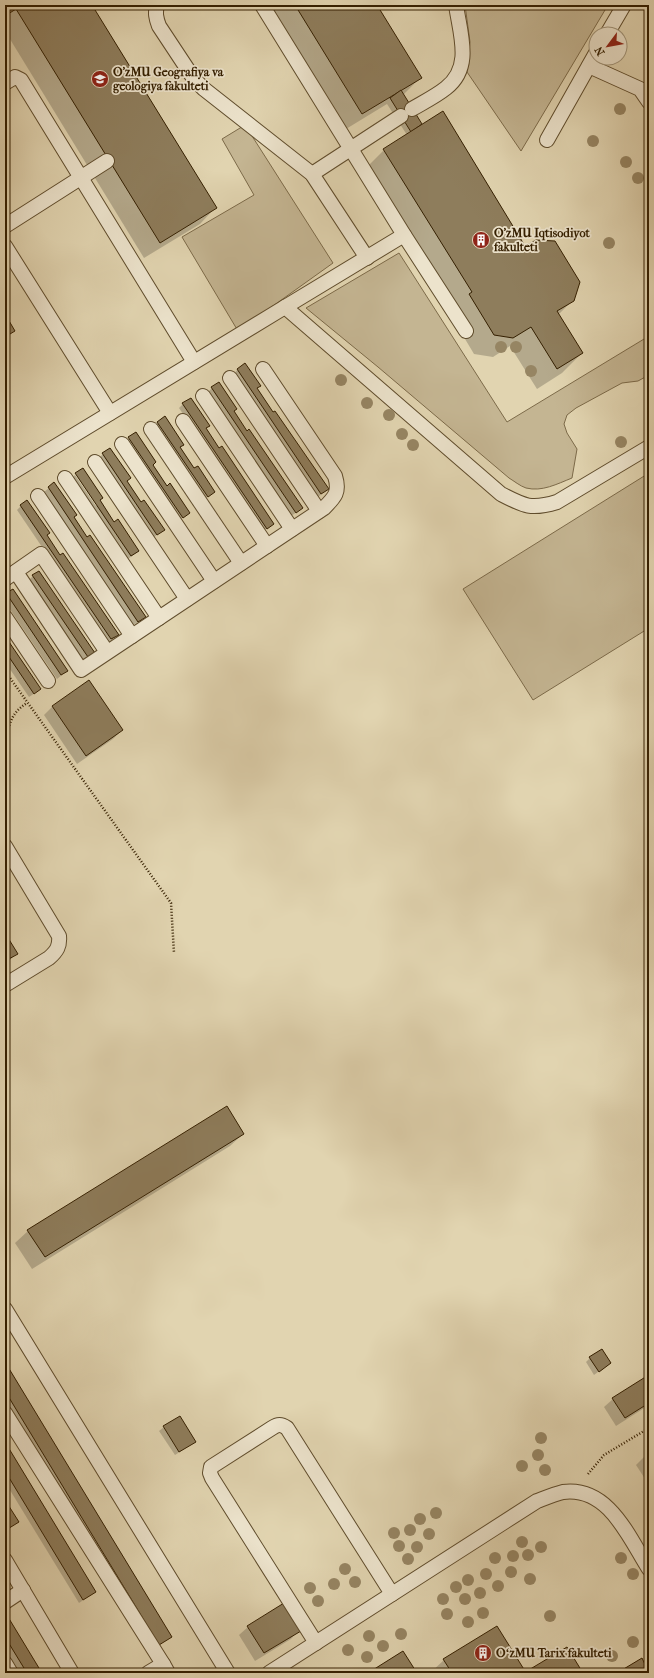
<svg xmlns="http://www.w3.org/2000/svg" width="654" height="1678" viewBox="0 0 654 1678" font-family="'IM FELL French Canon',serif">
<rect width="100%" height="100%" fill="#e1d4b0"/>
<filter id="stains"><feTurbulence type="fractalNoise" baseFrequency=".005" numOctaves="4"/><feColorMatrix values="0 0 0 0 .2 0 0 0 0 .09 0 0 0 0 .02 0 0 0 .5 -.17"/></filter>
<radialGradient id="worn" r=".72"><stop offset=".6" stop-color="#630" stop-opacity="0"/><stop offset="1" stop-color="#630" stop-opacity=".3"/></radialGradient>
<g fill="#c4b592" stroke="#7c6a49">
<polygon points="465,5 608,5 521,151 467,72 470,42"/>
<polygon points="245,125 333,263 238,331 182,237 254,195 222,139"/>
<path d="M399,253L507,422L649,336V375L638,381L622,383L576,408L567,415L564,424L567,433L577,449L572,478C557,484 542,492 526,488C520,486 514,481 509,478L378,367L306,308Z"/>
<polygon points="649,473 649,628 533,700 463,589"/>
</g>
<g fill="#0003">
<polygon points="5,5 91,5 215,208 200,224 144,258 5,31"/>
<polygon points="270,5 376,5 420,78 403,95 422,126 525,248 573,300 558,315 582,353 562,373 537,389 510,346 493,357 474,354 364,170 384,150 407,135 387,104 346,129"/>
<polygon points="238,369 260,386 256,389 327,489 317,498 234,374"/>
<polygon points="212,388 233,411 297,512 291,516 208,392"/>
<polygon points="183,404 205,428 268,528 262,532 179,408"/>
<polygon points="158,422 183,445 179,448 194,470 214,492 204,500 153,427"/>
<polygon points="129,438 189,513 178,521 125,442"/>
<polygon points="110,449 126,481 141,503 163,530 153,538 98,458"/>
<polygon points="77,473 102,498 99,501 114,523 138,551 127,560 72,478 75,475 96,506 98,504"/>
<polygon points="54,484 73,518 140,621 133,625 44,492"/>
<polygon points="21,506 117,634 113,639 107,643 17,510"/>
<polygon points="33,576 93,653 83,661 29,580"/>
<polygon points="13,590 67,671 57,679 5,602 5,596"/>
<polygon points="5,638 35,693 29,697 5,662"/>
<polygon points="89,682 122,730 113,739 77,764 44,715 52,707"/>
<polygon points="5,935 16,954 5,965"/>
<polygon points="243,1134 230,1146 32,1269 15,1243 28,1231"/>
<polygon points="590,1358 610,1363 594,1375 586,1362"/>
<polygon points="5,1364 171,1637 155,1648 5,1402"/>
<polygon points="649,1381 649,1405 616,1426 604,1407 613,1399"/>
<polygon points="164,1427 195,1442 175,1455 159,1431"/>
<polygon points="5,1444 95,1592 79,1603 5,1482"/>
<polygon points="649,1452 649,1485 636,1465"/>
<polygon points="5,1502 17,1522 5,1532"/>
<polygon points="5,1614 41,1673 20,1673 5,1648"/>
<polygon points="248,1627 299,1630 291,1639 255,1661 239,1635"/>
<polygon points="444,1660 524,1672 582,1673 430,1673"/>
</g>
<g fill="#8e7d5c" stroke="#341f00">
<polygon points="5,5 92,5 217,208 160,243 16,9 5,16"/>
<polygon points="295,5 377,5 422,78 362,114"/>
<polygon points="401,90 422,124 411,132 390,98"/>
<polygon points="443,111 525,246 536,240 555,241 580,282 574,301 557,311 583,353 557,369 531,327 513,338 494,335 469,294 472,292 383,149"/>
<polygon points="5,314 15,331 5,337"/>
<polygon points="245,363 261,386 257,388 273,412 275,411 329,489 321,494 237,369"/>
<polygon points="219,382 237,409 234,411 247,431 249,429 303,508 296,513 211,387"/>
<polygon points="191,398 210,426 206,428 219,448 222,446 274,524 267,529 182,403"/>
<polygon points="165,416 184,445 180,447 194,468 198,466 215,492 208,497 157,422"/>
<polygon points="136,432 156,462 153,465 167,486 170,483 190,513 183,518 128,437"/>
<polygon points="110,448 131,478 127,481 141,502 144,500 165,530 157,535 102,453"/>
<polygon points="83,468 103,498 100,500 114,522 118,519 139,551 131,556 75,473"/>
<polygon points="54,482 77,515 74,517 87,537 90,535 146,617 138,622 48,487"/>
<polygon points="27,500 50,533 47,535 60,555 63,553 119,635 111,639 20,505"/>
<polygon points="39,571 95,653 88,657 32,575"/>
<polygon points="13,589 68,671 61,675 6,593"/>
<polygon points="5,636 41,689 34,694 5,651"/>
<polygon points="89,680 123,730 86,756 52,706"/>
<polygon points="5,933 18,954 5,961"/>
<polygon points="227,1106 244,1134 45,1257 27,1230"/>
<polygon points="602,1349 611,1363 599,1372 589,1357"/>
<polygon points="5,1362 172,1637 159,1645 5,1391"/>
<polygon points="647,1376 649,1380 649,1403 625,1418 612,1398"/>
<polygon points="180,1416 196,1442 179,1452 163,1426"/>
<polygon points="5,1442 96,1592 83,1600 5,1471"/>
<polygon points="5,1500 19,1522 6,1530 5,1529"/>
<polygon points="284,1603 301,1631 264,1653 247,1626"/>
<polygon points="5,1612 42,1673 27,1673 5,1637"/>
<polygon points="497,1626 525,1671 527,1671 567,1647 583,1673 452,1673 443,1659"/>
<polygon points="403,1651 417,1673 368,1673"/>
<polygon points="642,1658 649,1673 617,1673"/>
</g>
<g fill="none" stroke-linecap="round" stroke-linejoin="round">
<g stroke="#5f4c2c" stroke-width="16">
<g id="service">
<path d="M157,5C155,13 156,18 159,26L194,79L204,89L312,174L367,258"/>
<polyline points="262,5 404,235 466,331"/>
<polyline points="607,34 624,5"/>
<polyline points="589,66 640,89 649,102"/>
<polyline points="5,83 15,77 21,80 194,362"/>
<path d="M412,109C424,102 436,96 446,88C473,67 460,34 456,5"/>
<polyline points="547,140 596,53"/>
<polyline points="312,174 401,116"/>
<polyline points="5,226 107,161"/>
<polyline points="5,246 110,413"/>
<polyline points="285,307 404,235"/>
<polyline points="230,378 319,511"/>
<polyline points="203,396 292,529"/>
<polyline points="183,421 267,546"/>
<polyline points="151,429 241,563"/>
<polyline points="122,444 214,581"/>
<polyline points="95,462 187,599"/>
<path d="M5,477L285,307L501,494C524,506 531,510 557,502L649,447"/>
<polyline points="65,478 159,618"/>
<polyline points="38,496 132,636"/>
<path d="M16,572L81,670L324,508C335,497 340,492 335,476L263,369"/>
<polyline points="5,579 41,554 107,652"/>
<polyline points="5,617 48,681"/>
<path d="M5,846L59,936C60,946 57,951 49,958L5,985"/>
<polyline points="5,1309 228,1673"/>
<polyline points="5,1413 163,1664"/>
<polyline points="5,1560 72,1673"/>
<polyline points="5,1602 23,1590"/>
<path d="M316,1643L212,1478L210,1473L211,1467L272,1428C278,1424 281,1424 287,1428L392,1594"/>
<polyline points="5,1663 11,1673"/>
<polyline points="148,1673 163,1664 168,1673"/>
<path d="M269,1673L537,1501C545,1498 555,1494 563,1492C609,1486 629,1538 649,1569"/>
</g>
</g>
<g stroke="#341f00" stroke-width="2.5" stroke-dasharray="1 2" stroke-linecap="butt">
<polyline points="5,671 171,903 174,953"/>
<path d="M5,740C11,722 10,714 27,703"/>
<polyline points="588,1474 604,1455 649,1428"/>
</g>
<use href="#service" stroke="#ece3cc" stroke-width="14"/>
</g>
<g fill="#968563">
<circle cx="620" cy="109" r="6"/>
<circle cx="593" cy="141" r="6"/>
<circle cx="626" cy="162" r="6"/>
<circle cx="638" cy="178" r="6"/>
<circle cx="609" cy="243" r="6"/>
<circle cx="501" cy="347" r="6"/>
<circle cx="516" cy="347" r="6"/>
<circle cx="531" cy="371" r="6"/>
<circle cx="341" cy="380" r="6"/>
<circle cx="367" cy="403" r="6"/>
<circle cx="389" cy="415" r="6"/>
<circle cx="402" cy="434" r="6"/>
<circle cx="621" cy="442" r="6"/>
<circle cx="413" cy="445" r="6"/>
<circle cx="541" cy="1438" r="6"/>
<circle cx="538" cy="1455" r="6"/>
<circle cx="522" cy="1466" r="6"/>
<circle cx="545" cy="1470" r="6"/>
<circle cx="436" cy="1513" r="6"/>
<circle cx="420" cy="1519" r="6"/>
<circle cx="410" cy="1530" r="6"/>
<circle cx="394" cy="1533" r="6"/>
<circle cx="429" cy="1534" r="6"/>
<circle cx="522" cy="1542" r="6"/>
<circle cx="399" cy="1546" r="6"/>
<circle cx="417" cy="1547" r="6"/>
<circle cx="541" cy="1547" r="6"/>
<circle cx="528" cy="1555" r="6"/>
<circle cx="513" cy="1556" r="6"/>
<circle cx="495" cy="1558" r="6"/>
<circle cx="621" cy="1558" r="6"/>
<circle cx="408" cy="1559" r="6"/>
<circle cx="345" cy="1569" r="6"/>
<circle cx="511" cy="1572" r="6"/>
<circle cx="486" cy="1574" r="6"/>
<circle cx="633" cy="1574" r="6"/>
<circle cx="530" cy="1579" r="6"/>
<circle cx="468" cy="1580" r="6"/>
<circle cx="355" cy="1582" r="6"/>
<circle cx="334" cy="1584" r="6"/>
<circle cx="498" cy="1586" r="6"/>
<circle cx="456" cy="1587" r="6"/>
<circle cx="310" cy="1588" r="6"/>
<circle cx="480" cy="1593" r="6"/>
<circle cx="443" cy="1599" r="6"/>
<circle cx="465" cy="1599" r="6"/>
<circle cx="318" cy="1601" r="6"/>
<circle cx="483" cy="1613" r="6"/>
<circle cx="447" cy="1614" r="6"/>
<circle cx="550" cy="1616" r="6"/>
<circle cx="468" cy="1622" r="6"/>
<circle cx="401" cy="1634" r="6"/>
<circle cx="369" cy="1636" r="6"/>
<circle cx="633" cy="1642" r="6"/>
<circle cx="383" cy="1646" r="6"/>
<circle cx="348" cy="1650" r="6"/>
<circle cx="612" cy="1656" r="6"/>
<circle cx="367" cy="1657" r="6"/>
</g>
<defs>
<g id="university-disc" transform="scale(0.9)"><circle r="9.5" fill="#8f2418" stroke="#ece3cc"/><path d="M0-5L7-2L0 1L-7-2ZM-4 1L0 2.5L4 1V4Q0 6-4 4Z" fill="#fff"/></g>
<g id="building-disc" transform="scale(0.9)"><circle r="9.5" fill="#8f2418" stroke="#ece3cc"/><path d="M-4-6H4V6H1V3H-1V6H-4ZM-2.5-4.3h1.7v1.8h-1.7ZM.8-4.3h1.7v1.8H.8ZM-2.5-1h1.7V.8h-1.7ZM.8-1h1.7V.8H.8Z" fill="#fff"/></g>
</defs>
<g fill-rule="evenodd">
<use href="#university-disc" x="100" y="79"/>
<use href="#building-disc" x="481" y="240"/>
<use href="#building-disc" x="483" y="1653"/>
</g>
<g text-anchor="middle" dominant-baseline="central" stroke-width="3.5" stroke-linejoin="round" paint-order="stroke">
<g font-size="12" font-weight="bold" fill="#341f00" stroke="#ece3cc" text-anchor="start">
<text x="113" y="72">O'zMU Geografiya va<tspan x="113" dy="14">geologiya fakulteti</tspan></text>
<text x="494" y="233">O'zMU Iqtisodiyot<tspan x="494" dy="14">fakulteti</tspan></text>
<text x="496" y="1653">OʻzMU Tarix fakulteti</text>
</g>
</g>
<rect width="654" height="1678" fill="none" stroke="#e1d4b0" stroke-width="20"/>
<rect x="6" y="6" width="642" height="1666" fill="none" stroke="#341f00" stroke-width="2"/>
<rect x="10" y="10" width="634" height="1658" fill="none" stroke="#341f00"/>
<g transform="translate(608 46) rotate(238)"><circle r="19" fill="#ece3cc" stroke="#a2957a"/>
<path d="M0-3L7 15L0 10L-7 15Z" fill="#8f2418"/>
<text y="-6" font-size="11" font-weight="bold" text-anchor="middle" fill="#341f00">N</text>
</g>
<rect width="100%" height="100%" filter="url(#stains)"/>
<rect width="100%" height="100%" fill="url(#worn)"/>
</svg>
